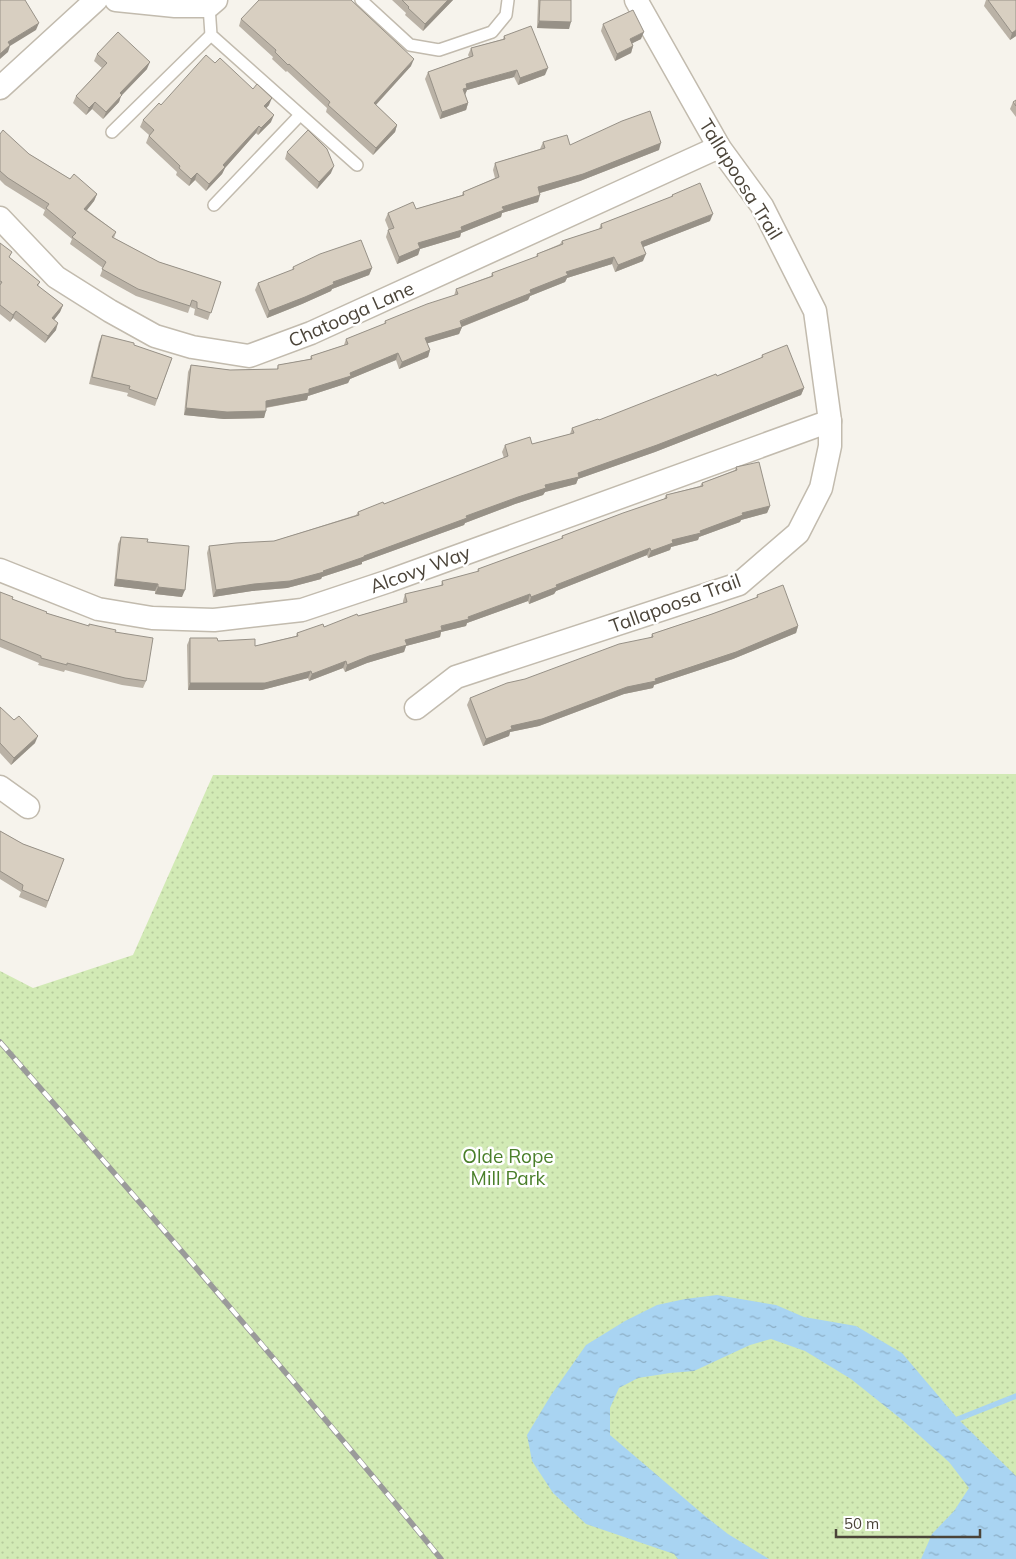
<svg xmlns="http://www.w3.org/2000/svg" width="1016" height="1559" viewBox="0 0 1016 1559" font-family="Mulish,sans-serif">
<defs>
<pattern id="park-dots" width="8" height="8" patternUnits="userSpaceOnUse" patternTransform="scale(1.25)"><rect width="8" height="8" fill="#d2eab5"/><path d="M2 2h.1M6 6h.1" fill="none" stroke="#b6ca9c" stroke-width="1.8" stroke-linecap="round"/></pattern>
<pattern id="water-ripples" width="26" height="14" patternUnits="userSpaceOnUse" patternTransform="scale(1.25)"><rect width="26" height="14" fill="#a9d4f2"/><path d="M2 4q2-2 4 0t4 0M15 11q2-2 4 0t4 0" fill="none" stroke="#8caec5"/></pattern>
</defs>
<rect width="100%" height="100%" fill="#f6f3ec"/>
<polygon fill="url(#park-dots)" points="1016,774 1016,1559 0,1559 0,971 33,988 133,955 213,775"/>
<polygon fill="url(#water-ripples)" points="717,1295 776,1305 804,1317 856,1326 902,1353 958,1419 1016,1476 1016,1559 921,1559 932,1534 954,1511 969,1488 949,1462 901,1419 851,1379 805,1351 771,1339 750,1345 694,1371 670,1373 638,1378 619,1388 610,1408 610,1435 705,1516 728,1534 769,1559 678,1559 674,1554 586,1524 553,1493 532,1461 527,1435 551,1395 586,1345 625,1321 657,1305 685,1299"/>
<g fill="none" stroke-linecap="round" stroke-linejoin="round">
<polyline stroke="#a9d4f2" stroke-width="5.5" points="958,1419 1016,1396"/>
<g stroke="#c2bbae" stroke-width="14">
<g id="lane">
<polyline points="361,0 410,45 439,50 492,32 506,15 508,0"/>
<polyline points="209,6 211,35 357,165"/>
<polyline points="112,132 211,35"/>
<polyline points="214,205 300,115"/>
</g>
</g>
<g stroke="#c2bbae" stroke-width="25">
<g id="street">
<polyline points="116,0 175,6 209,6 216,0"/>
<polyline points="0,88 96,0"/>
<polyline points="0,218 56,277 110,311 155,336 192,347 249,356 311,333 719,147"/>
<polyline points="0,570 98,609 152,618 214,620 302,610 389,581 830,421"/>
<polyline points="416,708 456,677 739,584 798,533 821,488 830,446 830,421 815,311 762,206 719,147 636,0"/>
<polyline points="0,787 28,807"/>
</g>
</g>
<use href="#lane" stroke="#fff" stroke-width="11"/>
<use href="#street" stroke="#fff" stroke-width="22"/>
<g stroke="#9a9a9a" stroke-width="5.5">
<path id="rail" d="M0,1042C149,1212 297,1383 441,1559"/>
</g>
<use href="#rail" stroke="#fff" stroke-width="4" stroke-dasharray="11" stroke-linecap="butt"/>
</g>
<g fill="#bab2a6">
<polygon points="392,0 453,0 423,31 405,15 406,13"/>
<polygon points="538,0 571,0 569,29 537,28"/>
<polygon points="986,0 1016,0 1016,36 1010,40 984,6"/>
<polygon points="241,19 411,66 376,105 397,125 395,132 373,155 326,112 327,108 287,71 286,72 272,59 273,57 239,26"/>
<polygon points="603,24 641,39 632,43 633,46 631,53 615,61 601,31"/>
<polygon points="504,36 545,75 518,85 514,77 467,90 465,94 468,103 466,110 440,119 425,79 428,72 469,57 468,55 471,48 503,39"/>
<polygon points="97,54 147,69 121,96 119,102 103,119 92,109 86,115 73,103 76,96 102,68 94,61"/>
<polygon points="215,63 269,105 266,108 271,122 258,135 256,133 225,168 222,174 206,191 195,180 189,186 176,175 177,172 146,143 149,135 140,127 143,120 161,105"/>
<polygon points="1016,100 1016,117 1010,109 1013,102"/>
<polygon points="0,134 29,154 70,179 97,194 94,201 87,210 116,232 114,238 159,262 221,282 208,320 194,315 195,309 190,307 188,313 136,296 100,276 103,268 70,244 72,239 43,215 45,210 5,185 0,180"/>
<polygon points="543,142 570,145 659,150 580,181 540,193 538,202 502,213 501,217 461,233 460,237 420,249 418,255 397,264 386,237 388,230 389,230 385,220 388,213 416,209 462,195 463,192 495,178 493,170 495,163 540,149"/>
<polygon points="287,152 331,173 317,189 285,159"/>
<polygon points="672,195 710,221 643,247 643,261 615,272 612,264 567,278 565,282 530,296 528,300 462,327 459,334 427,343 430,350 428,357 399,369 396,360 350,379 348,383 308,396 307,400 266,408 264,418 224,419 184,415 188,372 191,365 230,370 277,369 278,365 310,359 311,356 344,345 346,339 384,324 385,321 454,296 456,289 491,276 492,273 536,257 537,254 560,244 562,241 599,229 601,224 671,197"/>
<polygon points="0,243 10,258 40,282 38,286 63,305 60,312 54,320 56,330 45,343 13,318 10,322 0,314"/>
<polygon points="293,267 372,268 369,275 332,289 331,291 302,304 267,318 255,290 258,283 292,270"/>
<polygon points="102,335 172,358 155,406 127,396 128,393 89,384 99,342"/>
<polygon points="762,355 804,388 801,395 655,452 578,479 576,484 545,492 543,495 515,504 465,523 464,525 362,562 362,564 322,577 321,579 287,588 252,591 213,597 207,553 209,546 274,541 356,515 358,512 384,504 504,458 502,452 505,445 532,444 570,434 572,428 599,420 717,376 761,358"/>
<polygon points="736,467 770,506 767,513 741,520 740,522 699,537 698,540 671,547 670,550 648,558 647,555 556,591 554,594 529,604 528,601 467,623 466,626 441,632 440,637 406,646 404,652 367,663 345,672 343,668 309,681 308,678 262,690 188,690 187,645 190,638 218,641 255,646 296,636 297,633 324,627 358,616 403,603 403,601 405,594 441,586 442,581 477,572 478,569 561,539 562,536 664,499 666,495 700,486 702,483 735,470"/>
<polygon points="121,537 147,542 182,597 155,594 155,591 114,586 118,544"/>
<polygon points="0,592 12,599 46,613 89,626 115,632 146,681 143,688 122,685 65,670 64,672 38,665 39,663 0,647"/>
<polygon points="757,595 798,626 796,633 733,659 654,685 653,688 624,694 539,726 510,732 509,736 483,746 467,705 470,698 651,637 652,634 712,614 756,598"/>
<polygon points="0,707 35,743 11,765 0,753"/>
<polygon points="0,831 23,844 64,859 46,908 19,897 21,892 0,879"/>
</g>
<g fill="#979187">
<polygon points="448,0 453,0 423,31 425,24"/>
<polygon points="539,21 571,22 569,29 537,28"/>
<polygon points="39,23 36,30 10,46 8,52 0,59 0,54 8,42"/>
<polygon points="1016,30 1016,36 1010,40 1012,33"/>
<polygon points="644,32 641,39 627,46 630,39"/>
<polygon points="633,46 631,53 615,61 617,54"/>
<polygon points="414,59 411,66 371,110 374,103"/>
<polygon points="150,62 147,69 121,96 119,102 103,119 106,112 120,93"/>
<polygon points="548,68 545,75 518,85 520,78"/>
<polygon points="517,70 514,77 467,90 465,95 461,96 466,84"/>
<polygon points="272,98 269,105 262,113 264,106"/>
<polygon points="95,102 92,109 86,115 89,108"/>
<polygon points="468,103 466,110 440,119 442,112"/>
<polygon points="274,115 271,122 258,135 261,128"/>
<polygon points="397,125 395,132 373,155 376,148"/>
<polygon points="259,126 256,133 225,168 222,174 206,191 209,184 223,165"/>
<polygon points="661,143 659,150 580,181 536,194 538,187"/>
<polygon points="334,166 331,173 317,189 319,182"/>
<polygon points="197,173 195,180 189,186 191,179"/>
<polygon points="97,194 94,201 82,216 84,209"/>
<polygon points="540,195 538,202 502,213 501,217 461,233 460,237 420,249 418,255 397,264 399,257 418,243 461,227 502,207"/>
<polygon points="713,214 710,221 638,249 641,242"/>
<polygon points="646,254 643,261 615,272 618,265"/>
<polygon points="614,257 612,264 567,278 565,282 530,296 528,300 461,327 462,327 459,334 422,345 425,338 530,290 566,272"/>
<polygon points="372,268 369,275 332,289 331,291 302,304 267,318 269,311 333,282"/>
<polygon points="63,305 60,312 50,325 52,318"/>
<polygon points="16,311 13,318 10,322 13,315"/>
<polygon points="58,323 56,330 45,343 48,336"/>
<polygon points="430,350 428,357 399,369 402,362"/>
<polygon points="398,353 396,360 350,379 348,383 308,396 307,400 263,408 266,401 309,389"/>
<polygon points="804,388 801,395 655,452 578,479 576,484 545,492 543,495 515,504 465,523 464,525 362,562 362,564 322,577 321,579 287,588 252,591 213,597 216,590 323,571 466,516 545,485"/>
<polygon points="186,408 266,411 264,418 224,419 184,415"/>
<polygon points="770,506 767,513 741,520 740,522 699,537 698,540 671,547 670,550 648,558 651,551 672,540 700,531 742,513"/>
<polygon points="650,548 647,555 556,591 554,594 529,604 531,597 556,585"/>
<polygon points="116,579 158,584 155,591 114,586"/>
<polygon points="158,587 185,590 182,597 155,594"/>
<polygon points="530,594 528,601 467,623 466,626 441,632 440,637 406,646 404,652 367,663 345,672 347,665 405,640"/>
<polygon points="798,626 796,633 733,659 654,685 653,688 624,694 539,726 510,732 509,736 483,746 486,739 511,726 627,687 655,679"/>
<polygon points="346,661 343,668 309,681 312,674"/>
<polygon points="311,671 308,678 262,690 188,690 190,683"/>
<polygon points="38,736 35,743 11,765 14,758"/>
</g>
<g fill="#d8cfc1" stroke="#979187">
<polygon points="0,0 25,0 39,23 8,42 10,45 0,54"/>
<polygon points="259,0 351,0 414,59 374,103 397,125 376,148 328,105 330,102 289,64 288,65 275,52 276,50 241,19"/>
<polygon points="402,0 448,0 425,24 408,8 409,7"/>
<polygon points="540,0 571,0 571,22 539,21"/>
<polygon points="988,0 1016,0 1016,30 1012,33"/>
<polygon points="633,10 644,32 630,39 633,46 617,54 603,24"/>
<polygon points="531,26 548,68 520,78 517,70 466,84 467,88 463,89 468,103 442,112 428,72 473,56 471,48 505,39 504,36"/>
<polygon points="118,32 150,62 120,93 122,95 106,112 95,102 89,108 76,96 107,63 97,54"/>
<polygon points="206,55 215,63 220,58 253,89 257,84 272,98 264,106 274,115 261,128 259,126 223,165 225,167 209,184 197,173 191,179 179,168 180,166 149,136 154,130 143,120 159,103 161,105"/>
<polygon points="1016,100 1016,106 1013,102"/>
<polygon points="650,111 661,143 583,174 538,187 540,195 502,207 504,210 461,227 462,230 418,243 420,248 399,257 388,230 394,228 388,213 413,202 416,209 464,195 463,192 499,177 495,163 545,148 543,142 567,135 570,145 622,121"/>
<polygon points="3,130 29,154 70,179 74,174 97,194 84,209 116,232 112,237 159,262 221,282 211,313 197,308 197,302 192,300 190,306 138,289 102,269 106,262 72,237 76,233 46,208 49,204 8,178 0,171 0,134"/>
<polygon points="308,130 327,149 334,166 319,182 287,152"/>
<polygon points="700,183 713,214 641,242 646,254 618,265 614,257 566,272 568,275 530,290 531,293 460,321 462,327 425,338 430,350 402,362 398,353 350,373 351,376 309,389 309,393 266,401 266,411 227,412 186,408 191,365 230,370 278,369 278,365 312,359 311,356 348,344 346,339 386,323 385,321 427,304 458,294 456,289 493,276 492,273 538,256 537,254 563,244 562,241 602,228 601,224 673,196 672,195"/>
<polygon points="361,240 372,268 333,282 334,284 305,297 269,311 258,283 294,269 293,267 320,254"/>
<polygon points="0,243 12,252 9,257 40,282 37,285 63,305 52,318 58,323 48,336 16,311 13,315 0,305 0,285 2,282 0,281"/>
<polygon points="102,335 134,343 134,345 172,358 157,399 129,389 130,386 92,377"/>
<polygon points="787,345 804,388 657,445 578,473 579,477 545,485 546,488 518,497 466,516 467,518 364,556 364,557 323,571 324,572 290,581 254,584 216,590 209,546 236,543 274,541 359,515 358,512 383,502 384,504 508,456 505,445 530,437 532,444 574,433 572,428 598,419 599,420 716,374 717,376 763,357 762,355"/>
<polygon points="759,462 770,506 742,513 743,515 700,531 701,533 672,540 673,543 651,551 650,548 556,585 557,587 531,597 530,594 468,617 469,619 441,626 442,630 405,640 407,645 369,656 347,665 346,661 312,674 311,671 265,683 190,683 190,638 217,638 218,641 255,639 255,646 298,636 297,633 323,624 324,627 357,614 358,616 407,602 405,594 443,585 442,581 479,571 478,569 563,538 562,536 623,513 667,498 666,495 703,486 702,483 737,470 736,467"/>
<polygon points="121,537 148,539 147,542 189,546 185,590 158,587 158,584 116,579"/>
<polygon points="783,585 798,626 736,652 655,679 656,681 627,687 542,719 511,726 512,729 486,739 470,698 507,683 525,679 619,644 653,637 652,634 712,614 758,597 757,595"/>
<polygon points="0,592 13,597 12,599 47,612 46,613 89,626 89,624 116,630 115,632 153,638 146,681 125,678 67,663 67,665 41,658 41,656 0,639"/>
<polygon points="0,707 14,720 19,716 38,736 14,758 0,743"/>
<polygon points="0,831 23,844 64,859 48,901 22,890 23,885 0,871"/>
</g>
<g text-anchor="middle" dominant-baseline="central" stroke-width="5" stroke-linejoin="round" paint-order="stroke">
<g font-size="19" fill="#4b4439" stroke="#fff">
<text transform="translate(741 179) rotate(58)">Tallapoosa Trail</text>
<text transform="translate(351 314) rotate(-24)">Chatooga Lane</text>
<text transform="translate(420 569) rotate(-20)">Alcovy Way</text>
<text transform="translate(675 603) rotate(-20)">Tallapoosa Trail</text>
</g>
<g font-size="19" fill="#4a7f2a" stroke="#fff">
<text x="508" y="1156">Olde Rope<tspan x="508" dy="22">Mill Park</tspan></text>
</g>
</g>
<path d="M836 1529v8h144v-8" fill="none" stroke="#4b4439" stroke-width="2.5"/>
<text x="844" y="1529" font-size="15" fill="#4b4439" stroke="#ffffff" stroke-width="4" paint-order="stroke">50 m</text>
</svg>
